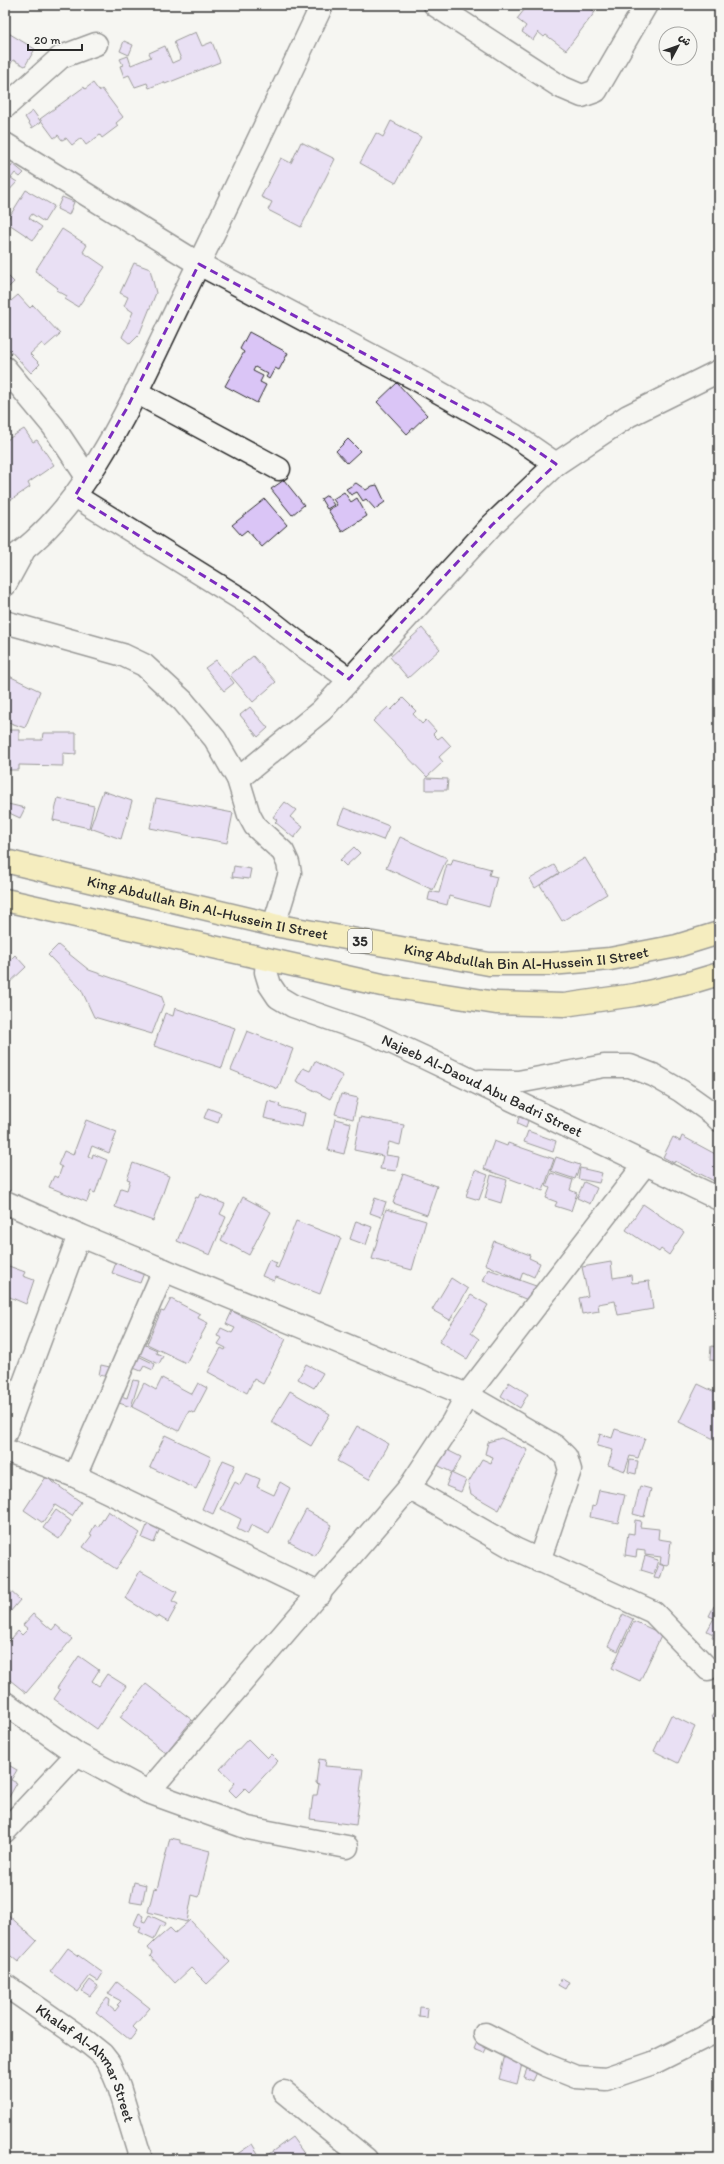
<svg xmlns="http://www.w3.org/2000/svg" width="724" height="2164" viewBox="0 0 724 2164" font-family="Itim,'Playpen Sans Arabic',sans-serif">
<rect width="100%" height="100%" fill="#f6f6f2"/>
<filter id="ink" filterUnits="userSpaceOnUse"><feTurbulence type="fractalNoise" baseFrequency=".025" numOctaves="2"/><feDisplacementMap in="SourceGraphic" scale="8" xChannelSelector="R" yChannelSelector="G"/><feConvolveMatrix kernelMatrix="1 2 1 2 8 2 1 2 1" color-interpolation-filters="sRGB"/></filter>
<g filter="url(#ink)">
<g fill="#dac5f6" stroke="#2b2b2b">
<polygon points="528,5 587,5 595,12 566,50 546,35 544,37 538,32 533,40 522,32 526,26 517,19"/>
<polygon points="5,31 35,49 25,66 13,60 5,74"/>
<polygon points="196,32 202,46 212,42 220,62 165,84 164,82 149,88 147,83 135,87 129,75 124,77 120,66 123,65 120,59 128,56 131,65 151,57 149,53 165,46 172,63 181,59 174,42"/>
<polygon points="124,41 133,45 129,55 120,51"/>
<polygon points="93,83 99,91 102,89 123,117 116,123 118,126 102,138 100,135 86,145 81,138 72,145 66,138 62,140 58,135 54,138 40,119 84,87 85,89"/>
<polygon points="33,111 41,122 32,128 25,117"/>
<polygon points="391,121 421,137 396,183 360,163 376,133 383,137"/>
<polygon points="301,142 335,159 301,227 268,210 272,202 261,197 281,158 291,163"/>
<polygon points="7,163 11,167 13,164 24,173 20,177 15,173 11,178 17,182 5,195 5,166"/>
<polygon points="26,190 54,206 44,222 32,214 29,218 42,227 33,240 6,222"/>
<polygon points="62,197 74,202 69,215 57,209"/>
<polygon points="62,229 87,245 83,252 105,267 78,307 65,299 67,296 56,290 58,288 35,271"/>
<polygon points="134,263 150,269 156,293 139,335 130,344 122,337 133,312 124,306 128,297 120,293"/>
<polygon points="5,273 14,282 5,291"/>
<polygon points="18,295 30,308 33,305 60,334 45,347 42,343 30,354 40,364 31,373 5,345 5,306"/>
<polygon points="249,332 288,353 279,370 275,368 269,379 266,377 268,374 255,367 253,371 263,376 260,382 266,385 257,403 225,386 244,352 240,349"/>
<polygon points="397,383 427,415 407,434 377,402"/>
<polygon points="24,429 33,442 37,440 54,465 28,483 30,487 11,500 5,490 5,441"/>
<polygon points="348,439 360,451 347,463 336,451"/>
<polygon points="284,480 304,505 292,515 271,489"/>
<polygon points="356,483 366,490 372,486 377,485 385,502 375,509 366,499 363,501 357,492 351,495 346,489"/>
<polygon points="344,492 351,502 357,498 367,516 342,532 328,510 337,505 333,499"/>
<polygon points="327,495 334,505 327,509 321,499"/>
<polygon points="265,499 287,525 262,547 247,530 241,535 232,525"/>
<polygon points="422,628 440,649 408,678 390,657"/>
<polygon points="253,656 276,682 253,702 230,675"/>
<polygon points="216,660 234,683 224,691 205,668"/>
<polygon points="5,674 40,691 25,728 5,721"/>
<polygon points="403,698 416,711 413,714 422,724 426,720 436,731 433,734 438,739 442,736 451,746 439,757 443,762 427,777 373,721 388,707 391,710"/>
<polygon points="250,707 268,728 258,737 240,715"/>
<polygon points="5,730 19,730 19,740 42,740 43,733 76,733 76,754 63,753 63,766 19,765 19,770 5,770"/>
<polygon points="426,778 448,779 447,790 426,790"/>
<polygon points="103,791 132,801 121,839 90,828"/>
<polygon points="58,798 94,806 89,828 53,820"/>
<polygon points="156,798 233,813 227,843 150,828"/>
<polygon points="285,802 296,810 290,817 303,827 294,838 275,822 277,820 273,817"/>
<polygon points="8,804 25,808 20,818 5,811"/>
<polygon points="344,808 389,826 383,840 338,823"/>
<polygon points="400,837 447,858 433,890 386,868"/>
<polygon points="354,847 360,853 346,866 340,860"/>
<polygon points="585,858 607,894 562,921 540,885"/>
<polygon points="453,859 491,869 489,875 497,877 489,907 449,896 447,905 428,900 430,891 439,893 447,864 451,865"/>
<polygon points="554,865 559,873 535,888 530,879"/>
<polygon points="234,866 251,869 249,879 232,877"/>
<polygon points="58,945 89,970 161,995 164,1003 152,1034 94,1017 81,989 48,955"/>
<polygon points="5,953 11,959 15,955 26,967 5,987"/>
<polygon points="175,1008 235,1028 222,1068 154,1046 165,1013 173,1016"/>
<polygon points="247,1031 293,1049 278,1089 231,1070"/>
<polygon points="315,1061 343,1076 330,1099 296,1081 303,1068 310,1071"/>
<polygon points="341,1094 358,1098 353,1119 335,1114"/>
<polygon points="268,1101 280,1104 279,1107 305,1113 302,1127 264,1118"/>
<polygon points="208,1108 221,1113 218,1123 204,1118"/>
<polygon points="360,1117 404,1125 400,1145 389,1142 386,1155 399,1157 396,1171 380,1169 383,1156 354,1150"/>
<polygon points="519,1117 528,1120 526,1128 517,1124"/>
<polygon points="335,1119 351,1123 344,1154 328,1150"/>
<polygon points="86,1120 117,1132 109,1153 92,1146 88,1156 92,1158 93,1154 107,1160 95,1193 91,1191 87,1202 49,1187 54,1176 58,1178 62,1167 58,1165 64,1151 73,1155"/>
<polygon points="528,1131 556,1141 553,1152 524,1142"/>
<polygon points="682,1136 719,1156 719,1175 716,1182 675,1161 674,1163 663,1157 673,1137 680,1141"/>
<polygon points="494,1141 507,1146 508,1143 554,1159 543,1191 484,1169"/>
<polygon points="556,1157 580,1165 575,1179 551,1171"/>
<polygon points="133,1163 169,1176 153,1221 115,1207 121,1188 127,1190 130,1180 127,1179"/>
<polygon points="580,1168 602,1173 599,1183 578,1179"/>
<polygon points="475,1170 488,1175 479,1200 466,1196"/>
<polygon points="551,1173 573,1180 570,1190 577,1193 571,1211 555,1206 557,1202 546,1198 550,1188 546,1186"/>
<polygon points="403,1174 437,1186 427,1215 393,1203"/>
<polygon points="491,1175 507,1180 501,1203 485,1198"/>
<polygon points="584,1182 597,1188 590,1204 577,1198"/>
<polygon points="200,1194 225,1204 220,1214 226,1217 210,1255 177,1241 196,1197 198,1198"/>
<polygon points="243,1197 271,1212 249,1255 221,1240"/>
<polygon points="375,1198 386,1202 381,1217 370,1213"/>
<polygon points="643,1204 684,1232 669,1255 661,1249 659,1252 626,1230"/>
<polygon points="386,1209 426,1221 412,1270 372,1259"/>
<polygon points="296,1221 341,1238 320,1294 276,1277 274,1281 262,1276 269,1260 277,1263 275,1267 278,1268"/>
<polygon points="356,1221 372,1227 366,1245 350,1239"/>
<polygon points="494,1241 530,1255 529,1258 540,1263 534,1277 523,1272 520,1280 485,1264"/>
<polygon points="119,1255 147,1265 140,1283 112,1273"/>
<polygon points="611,1262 613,1278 631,1275 632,1283 649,1281 653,1309 618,1315 615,1301 598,1304 599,1311 582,1314 579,1298 588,1296 582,1267"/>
<polygon points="6,1265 25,1272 23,1276 34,1280 26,1304 5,1295"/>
<polygon points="488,1269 536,1286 530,1301 483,1281"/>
<polygon points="451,1278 468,1289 450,1320 432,1310"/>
<polygon points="471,1295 488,1305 471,1333 479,1339 467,1359 439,1342"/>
<polygon points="171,1299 200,1314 198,1318 208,1323 186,1363 147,1344 161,1311 164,1312"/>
<polygon points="232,1311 286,1339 263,1384 254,1379 247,1393 208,1372 221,1348 225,1350 226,1348 218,1344 222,1338 217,1336 221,1328 232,1333 235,1328 226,1324"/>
<polygon points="143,1344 157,1350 156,1353 163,1356 159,1364 138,1354"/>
<polygon points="711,1346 719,1347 719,1361 710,1360"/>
<polygon points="136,1355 155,1364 153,1370 144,1366 141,1371 131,1367"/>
<polygon points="306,1364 323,1373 314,1388 298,1379"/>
<polygon points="101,1365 114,1368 113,1378 99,1375"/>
<polygon points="162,1378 192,1394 198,1383 207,1388 194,1413 189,1411 179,1431 132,1407 144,1383 156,1390"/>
<polygon points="133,1380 139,1381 131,1407 116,1402 118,1395 127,1398"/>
<polygon points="509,1382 528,1394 520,1408 501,1396"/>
<polygon points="698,1384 719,1394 719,1435 716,1440 679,1422"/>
<polygon points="290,1391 330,1414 311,1446 271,1422"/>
<polygon points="357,1426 389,1444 369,1479 337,1461"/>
<polygon points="615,1429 645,1438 638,1458 630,1456 625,1471 608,1465 613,1450 597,1446 600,1434 612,1438"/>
<polygon points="165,1435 211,1457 196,1489 150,1467"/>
<polygon points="501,1438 528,1450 499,1510 471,1494 468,1483 482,1459 491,1463 493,1457 485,1454 488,1442"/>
<polygon points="445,1449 461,1457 453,1473 437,1465"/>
<polygon points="223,1460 235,1465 213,1514 202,1509"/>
<polygon points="630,1460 638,1461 636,1474 628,1472"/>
<polygon points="246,1473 260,1479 257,1487 274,1495 280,1482 290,1488 269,1534 251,1525 247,1534 237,1529 241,1519 221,1509 235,1482 240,1485"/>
<polygon points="451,1473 466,1480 461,1492 446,1486"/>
<polygon points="46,1477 81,1502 72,1516 55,1505 43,1523 24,1510"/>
<polygon points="640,1486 651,1489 644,1517 633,1514"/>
<polygon points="599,1490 625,1495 618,1523 590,1517 592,1506 595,1507"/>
<polygon points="56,1510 71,1521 59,1539 43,1528"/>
<polygon points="306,1510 332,1525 315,1556 289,1542"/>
<polygon points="108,1511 140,1533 116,1569 83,1547 92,1535 90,1534 95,1525 98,1527"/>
<polygon points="635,1520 641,1521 640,1527 659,1529 658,1539 671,1541 668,1565 660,1564 661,1557 645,1555 645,1551 637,1550 636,1557 625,1555 628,1533 634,1534"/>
<polygon points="148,1523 160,1528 154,1543 142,1538"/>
<polygon points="645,1556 658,1560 654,1574 641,1570"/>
<polygon points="659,1564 664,1566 660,1579 654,1578"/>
<polygon points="140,1571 177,1592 172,1601 178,1604 168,1622 158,1616 157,1618 125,1598"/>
<polygon points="8,1589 20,1600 5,1618 5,1592"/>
<polygon points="714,1606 719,1608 719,1641 712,1637 713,1634 707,1631 714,1618 709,1616"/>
<polygon points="33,1614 52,1630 56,1625 72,1639 26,1693 5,1676 5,1646 18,1631 22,1635 28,1629 23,1625"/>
<polygon points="623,1614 633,1619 618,1651 608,1646"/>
<polygon points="634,1621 662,1634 640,1681 612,1668"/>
<polygon points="79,1656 99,1670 92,1681 99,1686 107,1674 126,1686 97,1729 54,1699 60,1690 57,1688"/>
<polygon points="146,1684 192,1720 166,1753 120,1717"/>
<polygon points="718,1708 719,1709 718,1722 711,1717"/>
<polygon points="671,1715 695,1727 678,1763 654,1751"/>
<polygon points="248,1739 267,1758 271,1754 278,1761 249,1792 245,1788 236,1797 229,1790 235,1783 220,1769"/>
<polygon points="319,1759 326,1760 325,1766 363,1769 356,1825 310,1819 313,1795 317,1795 319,1784 316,1783"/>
<polygon points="5,1763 17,1770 11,1780 17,1783 5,1804"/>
<polygon points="170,1838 180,1840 180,1843 210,1851 199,1897 192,1895 187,1922 148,1912 154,1888 157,1889"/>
<polygon points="134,1882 146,1885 142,1904 130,1902"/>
<polygon points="5,1912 37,1941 18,1962 5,1951"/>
<polygon points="139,1913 144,1916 142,1921 145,1922 149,1915 166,1923 164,1927 161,1925 154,1939 139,1932 141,1928 134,1924"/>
<polygon points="190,1920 230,1962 207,1984 191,1968 175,1983 150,1956 152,1953 148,1948 155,1941 170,1928 175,1933"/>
<polygon points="68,1948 103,1973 98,1981 90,1976 78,1992 50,1972"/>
<polygon points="562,1978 569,1982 565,1989 558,1985"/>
<polygon points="90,1980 98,1986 90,1996 82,1991"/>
<polygon points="117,1982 150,2008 133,2027 137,2031 130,2040 96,2012 107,1998 110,2000 109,2006 115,2011 119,2006 117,2005 121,2001 108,1994"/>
<polygon points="420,2007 428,2008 427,2018 419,2017"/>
<polygon points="478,2039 489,2043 484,2053 474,2049"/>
<polygon points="505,2055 523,2060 517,2084 499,2079"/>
<polygon points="528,2066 538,2070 533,2081 524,2077"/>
<polygon points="292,2137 308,2159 262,2159"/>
<polygon points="252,2144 259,2155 253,2159 230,2159"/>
</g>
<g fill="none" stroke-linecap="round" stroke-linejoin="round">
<g stroke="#2b2b2b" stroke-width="25">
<g id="minor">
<polyline points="435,5 561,87 582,96 596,91 646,5"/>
<polyline points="5,107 61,57 96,44"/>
<polyline points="5,144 199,264 414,378 514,435 556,464"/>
<polyline points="5,368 53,426 87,477"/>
<polyline points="136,392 279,469"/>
<polyline points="75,496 249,604 296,641 349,679"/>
<path d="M5,563C86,513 138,388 179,304C228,205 275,105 322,5"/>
<polyline points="5,585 23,552"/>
<polyline points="5,622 123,655 144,665 183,701 215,739 238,779 249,815 255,826 283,852 288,863 290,873 274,925"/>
<polyline points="238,779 321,711 492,525 556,464 628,416 719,371"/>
<path id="s1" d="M267,961L266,972L270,985L278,997L293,1006L371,1033L423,1057L719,1199"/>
<polyline points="480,1081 518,1082 604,1066 630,1066 653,1075 681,1091 712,1113 719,1120"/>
<polyline points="5,1202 79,1235 467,1395 555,1446 566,1457 570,1470 539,1561"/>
<polyline points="5,1434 79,1235"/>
<polyline points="5,1450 75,1476 320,1594"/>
<polyline points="75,1476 164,1270"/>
<polyline points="409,1488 515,1549 653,1612 708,1669"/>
<polyline points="5,1703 77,1754 148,1792 248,1828 347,1847"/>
<polyline points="148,1792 409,1488 453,1421 467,1395 645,1164"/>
<polyline points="5,1831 77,1754"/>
<path id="s2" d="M5,1985L87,2042L102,2054L109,2063L119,2087L141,2159"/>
<polyline points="485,2034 546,2065 576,2077 606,2079 653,2063 719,2030"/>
<polyline points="284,2092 366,2159"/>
</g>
</g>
<g stroke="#2b2b2b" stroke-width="25">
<g id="highway">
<path id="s3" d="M5,861L274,925L489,964H550L610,959L677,946L719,933"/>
<polyline points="5,900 382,985 496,1003 564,1005 634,995 689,983 719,974"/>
</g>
</g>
<use href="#minor" stroke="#f6f6f2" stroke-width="22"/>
<use href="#highway" stroke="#f4e382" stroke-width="22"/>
</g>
</g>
<path d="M0 0H724V2164H0ZM199,264L514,435L556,464L492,525L349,679L249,604L75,496L127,408Z" fill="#f6f6f2" fill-opacity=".55" fill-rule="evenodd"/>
<path fill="none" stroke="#7b2cbf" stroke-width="3" stroke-dasharray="8 5" stroke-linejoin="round" d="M199,264L514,435L556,464L492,525L349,679L249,604L75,496L127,408Z"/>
<g text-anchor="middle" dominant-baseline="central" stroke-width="3" stroke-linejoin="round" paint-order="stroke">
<rect fill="#f6f6f2" stroke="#686867" stroke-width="1" x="348" y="929" width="24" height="24" rx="3"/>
<g font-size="14" font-weight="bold" fill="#2b2b2b">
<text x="360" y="941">35</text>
</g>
<g font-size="15" fill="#2b2b2b" stroke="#f6f6f2">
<text stroke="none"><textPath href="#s3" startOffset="208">King Abdullah Bin Al-Hussein II Street</textPath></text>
<text stroke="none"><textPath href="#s3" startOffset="532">King Abdullah Bin Al-Hussein II Street</textPath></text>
<text stroke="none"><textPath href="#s1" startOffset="262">Najeeb Al-Daoud Abu Badri Street</textPath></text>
<text stroke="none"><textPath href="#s2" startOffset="116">Khalaf Al-Ahmar Street</textPath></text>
</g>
</g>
<rect width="724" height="2164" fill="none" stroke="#f6f6f2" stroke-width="20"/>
<rect x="10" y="10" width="704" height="2144" fill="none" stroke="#2b2b2b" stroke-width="1.5" filter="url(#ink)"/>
<g transform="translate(678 46) rotate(49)"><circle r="19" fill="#f6f6f2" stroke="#a5a5a2"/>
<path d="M0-3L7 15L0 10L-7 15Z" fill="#2b2b2b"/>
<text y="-6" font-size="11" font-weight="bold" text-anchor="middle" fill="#2b2b2b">ش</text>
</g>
<path d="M28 44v6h54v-6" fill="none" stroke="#2b2b2b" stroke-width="2"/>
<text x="34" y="44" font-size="12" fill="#2b2b2b" stroke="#f6f6f2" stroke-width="3" paint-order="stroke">20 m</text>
</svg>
